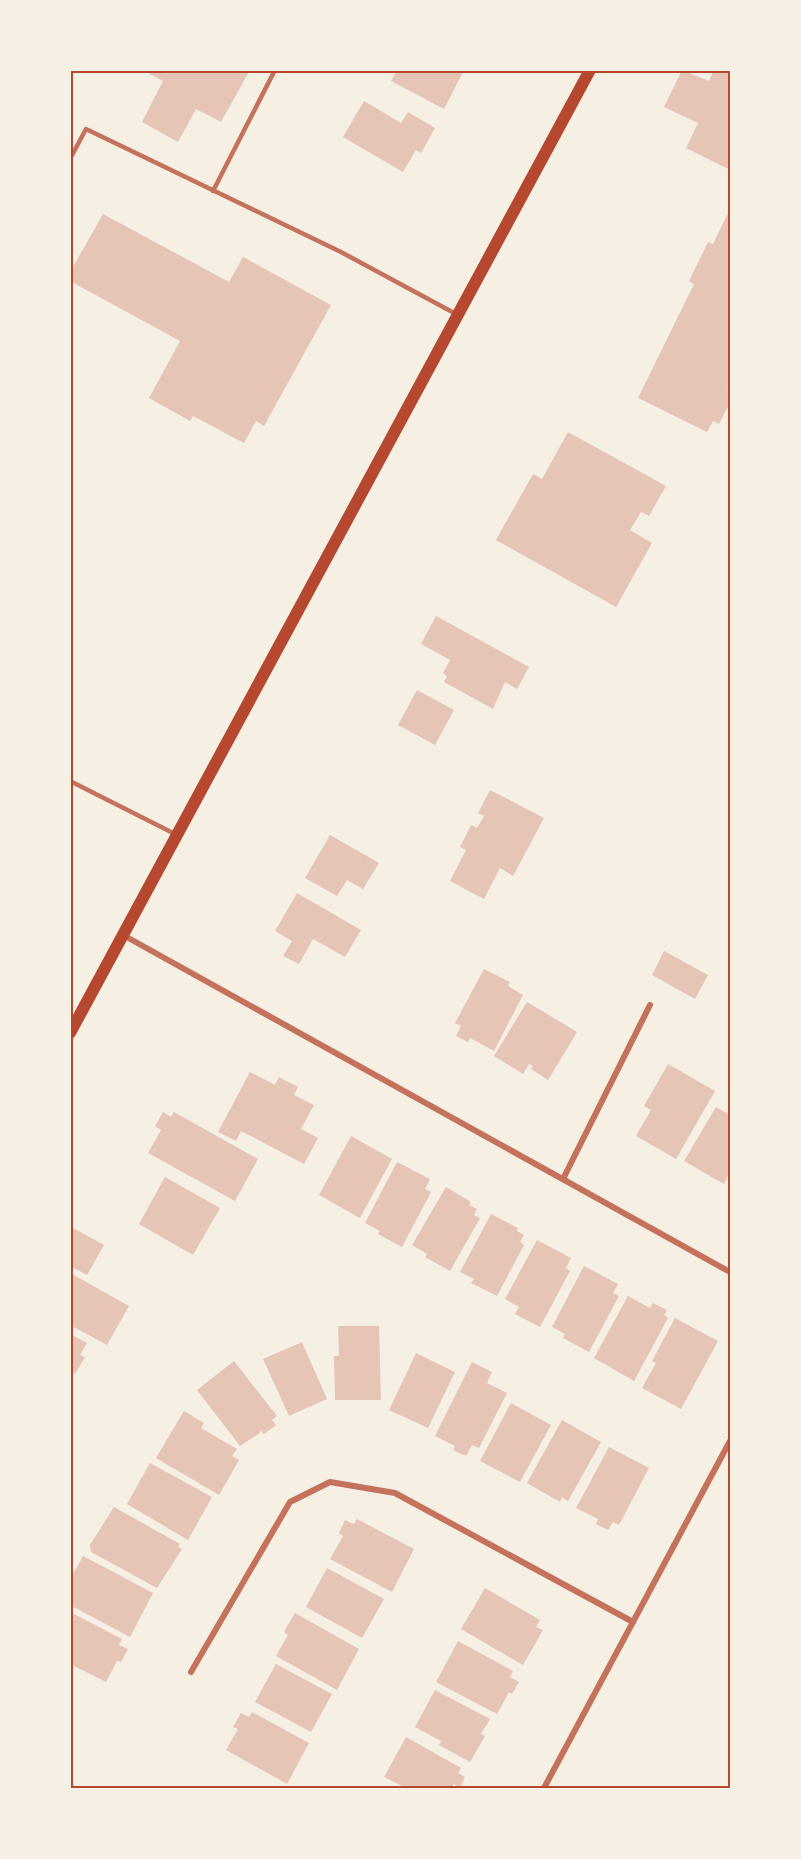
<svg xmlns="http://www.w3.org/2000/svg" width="801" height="1859" viewBox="0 0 801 1859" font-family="Signika,sans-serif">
<rect width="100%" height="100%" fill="#f6efe4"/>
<g fill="#e6c5b7">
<polygon points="143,70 250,70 221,122 196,109 178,142 142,122 163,81"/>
<polygon points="397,70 464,70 444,109 391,81"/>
<polygon points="682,70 709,81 714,70 730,70 730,170 686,148 698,123 664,107"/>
<polygon points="364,101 401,123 408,112 435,128 421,153 416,150 403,172 343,137"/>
<polygon points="730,209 730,385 727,391 730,392 730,402 719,424 713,421 707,432 638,398 694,284 689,281 708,242 713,244"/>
<polygon points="103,214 229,282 243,257 331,305 264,426 256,421 244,443 193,416 190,421 149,398 180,341 70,281 70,272"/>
<polygon points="568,432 666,486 649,516 641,512 630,530 652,543 616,607 496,540 533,474 542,479"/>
<polygon points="436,616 529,667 517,689 505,682 493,709 444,682 447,676 443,673 450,660 421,644"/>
<polygon points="417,690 454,710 435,745 398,725"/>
<polygon points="490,790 544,818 513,876 500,868 484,899 450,881 466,850 460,847 471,825 477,828 484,816 478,813"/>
<polygon points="330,835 379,863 363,889 347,880 337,896 305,878"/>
<polygon points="297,893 361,930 345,957 313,939 299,964 283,956 292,941 275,931"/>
<polygon points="664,951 708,975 695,999 652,975"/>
<polygon points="484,969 510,982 508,986 523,995 494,1051 470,1038 468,1042 456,1036 461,1026 455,1023"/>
<polygon points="527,1002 577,1032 548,1080 531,1069 533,1066 529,1064 523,1074 494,1056"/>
<polygon points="668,1064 715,1091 676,1159 636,1136 651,1110 644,1106"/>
<polygon points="250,1072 275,1085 279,1077 298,1087 294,1095 314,1105 301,1129 318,1138 304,1164 241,1131 236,1141 218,1132"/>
<polygon points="716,1107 730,1115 730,1172 724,1184 684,1161"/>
<polygon points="163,1112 171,1117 174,1112 258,1159 235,1201 148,1153 161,1130 155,1126"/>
<polygon points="351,1136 392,1159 360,1218 319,1195"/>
<polygon points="397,1162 430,1179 425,1189 431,1192 402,1247 378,1234 380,1231 365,1223"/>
<polygon points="165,1177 220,1208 193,1255 139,1224"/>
<polygon points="446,1187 471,1202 469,1205 477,1209 474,1215 480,1218 450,1271 425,1257 427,1254 412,1245"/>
<polygon points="491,1214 518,1228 517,1231 524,1235 520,1242 524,1245 497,1296 471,1283 474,1279 460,1272"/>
<polygon points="73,1228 104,1245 87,1275 70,1266"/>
<polygon points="537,1240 571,1258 566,1268 570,1271 540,1327 515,1314 519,1307 505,1299"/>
<polygon points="584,1266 618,1284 613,1293 619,1296 589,1352 563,1338 565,1334 552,1327"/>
<polygon points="70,1273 129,1306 107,1345 70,1325"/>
<polygon points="628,1296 650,1308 653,1303 667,1310 664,1315 668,1318 634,1381 594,1358"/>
<polygon points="675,1318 718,1341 681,1409 642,1388 656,1363 652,1361"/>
<polygon points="338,1326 379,1326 381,1400 335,1400 334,1356 339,1356"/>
<polygon points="70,1334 87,1343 80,1355 85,1357 75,1374 70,1371"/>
<polygon points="302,1342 327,1399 289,1416 263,1359"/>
<polygon points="416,1353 455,1372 428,1428 389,1410"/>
<polygon points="234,1361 277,1416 272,1420 276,1425 264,1434 260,1430 260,1433 240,1446 197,1390"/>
<polygon points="472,1362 492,1372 487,1383 507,1393 479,1448 472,1445 466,1456 453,1450 455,1446 435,1436"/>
<polygon points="511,1403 551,1425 520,1482 480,1461"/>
<polygon points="184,1411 204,1423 201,1428 237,1449 232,1456 239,1460 219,1495 156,1458"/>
<polygon points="562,1420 601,1442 568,1501 562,1497 560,1502 527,1483"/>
<polygon points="609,1447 649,1468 619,1525 613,1522 608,1530 596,1524 598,1519 576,1508"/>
<polygon points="150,1463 212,1497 188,1540 127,1504"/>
<polygon points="114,1507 180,1544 178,1547 182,1549 157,1588 91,1552 90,1545"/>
<polygon points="357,1519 414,1549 392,1592 330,1559 343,1536 339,1533 345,1520 354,1524"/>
<polygon points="83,1556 153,1593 130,1637 70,1605 70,1580"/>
<polygon points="327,1568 384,1599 362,1638 306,1607"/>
<polygon points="485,1588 540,1620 536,1627 543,1630 523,1665 461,1629"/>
<polygon points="70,1612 122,1639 119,1645 128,1649 121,1662 117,1661 106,1682 70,1664"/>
<polygon points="295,1613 359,1649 337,1690 276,1656 288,1635 284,1632"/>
<polygon points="458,1641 513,1671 510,1677 519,1682 512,1694 509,1692 497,1714 436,1682"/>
<polygon points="276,1664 332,1694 311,1732 255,1702"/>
<polygon points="435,1690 490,1719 481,1734 485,1736 470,1762 439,1745 441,1741 415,1727"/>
<polygon points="252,1712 309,1743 287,1784 226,1750 238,1729 233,1727 241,1713 249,1717"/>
<polygon points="406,1737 461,1768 458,1773 465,1777 460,1788 454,1784 451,1788 406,1788 384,1777"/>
</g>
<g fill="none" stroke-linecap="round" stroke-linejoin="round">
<g stroke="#c5725c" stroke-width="4.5">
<polyline points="70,159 86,129 341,252 456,314"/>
<polyline points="213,191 275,70"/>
<polyline points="70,781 177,835"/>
</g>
<g stroke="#c5725c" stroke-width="6">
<polyline points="123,935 730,1272"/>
<polyline points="563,1179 650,1005"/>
<polyline points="191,1672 290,1502 330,1482 395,1493 633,1622"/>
<polyline points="544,1788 730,1441"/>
</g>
<polyline stroke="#b5482f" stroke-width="12" points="70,1033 590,70"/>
</g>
<rect width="801" height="1859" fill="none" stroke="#f6efe4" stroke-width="144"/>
<rect x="72" y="72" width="657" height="1715" fill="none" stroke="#b5482f" stroke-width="2"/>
</svg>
